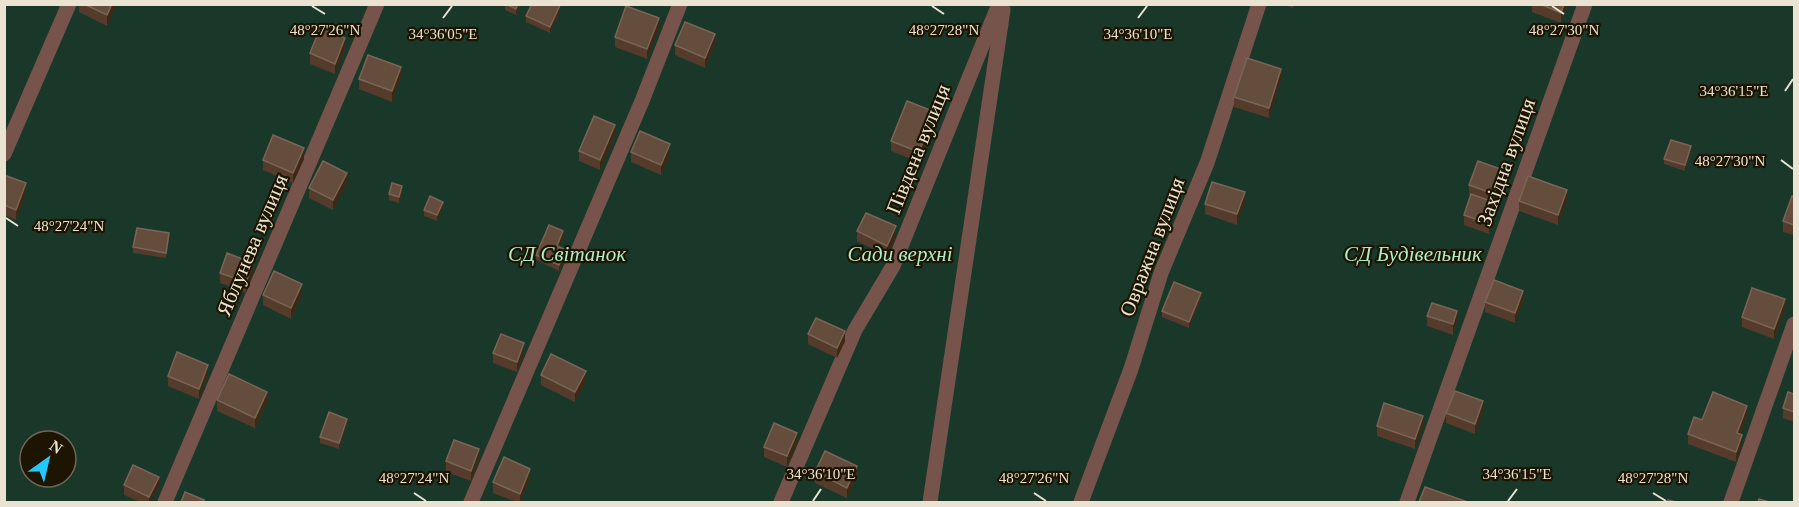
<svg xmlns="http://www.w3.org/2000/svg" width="1799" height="507" viewBox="0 0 1799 507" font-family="Georgia,serif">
<rect width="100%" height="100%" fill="#291e00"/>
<path fill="#1a382a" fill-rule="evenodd" d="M4,5H1794V502H5ZM30,441H66V477H30Z"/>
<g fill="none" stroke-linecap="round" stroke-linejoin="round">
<g stroke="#76544b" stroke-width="15">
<polyline points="4,154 69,4"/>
<polyline points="165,502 377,4"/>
<polyline points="471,502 642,101 680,4"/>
<polyline points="781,502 855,330 893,266 999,4"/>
<polyline points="930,502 1003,10"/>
<polyline points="1081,502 1131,369 1161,273 1207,163 1259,4"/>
<polyline points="1407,502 1585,4"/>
<polyline points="1731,502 1794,324"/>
</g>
</g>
<g fill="#543b2c">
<polygon points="79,4 117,4 107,26 79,12"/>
<polygon points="505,4 521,4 516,15 505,10"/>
<polygon points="1283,4 1294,4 1293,8"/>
<polygon points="1532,4 1568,4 1561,23 1532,12"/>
<polygon points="560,11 550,33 526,22 526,16"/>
<polygon points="659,28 647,59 615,47 615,37"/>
<polygon points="715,44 705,68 675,55 675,45"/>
<polygon points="345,48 335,74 310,64 310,53"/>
<polygon points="401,77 392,102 359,89 359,79"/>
<polygon points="1281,79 1269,118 1234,107 1234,97"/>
<polygon points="935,122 919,162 891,151 891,141"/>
<polygon points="615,135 600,170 579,161 579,151"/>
<polygon points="631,152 670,154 661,175 631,162"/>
<polygon points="1691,152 1685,171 1664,164 1664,159"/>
<polygon points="304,159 293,183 263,170 263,160"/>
<polygon points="4,175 26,193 16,220 4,215"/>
<polygon points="1503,180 1495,203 1496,213 1489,234 1464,225 1464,215 1471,196 1469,195 1469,185"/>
<polygon points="347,183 333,210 309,198 309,188"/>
<polygon points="402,191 399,203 389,200 389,194"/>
<polygon points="1794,197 1794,235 1783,232 1783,221"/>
<polygon points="1567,200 1558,225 1519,211 1519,201"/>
<polygon points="1245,202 1237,225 1205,214 1205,204"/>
<polygon points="443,208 437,221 424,216 424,210"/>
<polygon points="857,231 896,237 887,256 857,241"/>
<polygon points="563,237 559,247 566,256 559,271 536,260 536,255"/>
<polygon points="169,239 166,258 133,253 133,247"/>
<polygon points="220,273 253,273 246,293 220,283"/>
<polygon points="302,294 291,319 263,305 263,295"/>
<polygon points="1201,299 1189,328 1162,317 1162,311"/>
<polygon points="1523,301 1515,323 1485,312 1485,302"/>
<polygon points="1785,309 1774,339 1742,327 1742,317"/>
<polygon points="1427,316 1457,321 1453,335 1427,326"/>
<polygon points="808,334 845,341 837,358 808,344"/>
<polygon points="493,353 524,353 517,372 493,363"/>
<polygon points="208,375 199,399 168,386 168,376"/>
<polygon points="541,375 586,381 575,402 541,385"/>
<polygon points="1794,394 1794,422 1783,418 1783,408"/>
<polygon points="217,400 267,402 255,428 217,411"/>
<polygon points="1483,411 1475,434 1446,423 1446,413"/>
<polygon points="1747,416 1740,435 1742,446 1736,462 1688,444 1688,434 1702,420"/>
<polygon points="347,424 339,449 320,443 320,437"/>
<polygon points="1377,426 1423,426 1415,449 1377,436"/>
<polygon points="797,443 787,467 764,457 764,447"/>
<polygon points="479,459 471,481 446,472 446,461"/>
<polygon points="815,472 857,477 847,498 815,483"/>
<polygon points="530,479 520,502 517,502 493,493 493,482"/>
<polygon points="124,485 159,487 151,502 140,502 124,495"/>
</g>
<g fill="#3c2813">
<polygon points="112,4 117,4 107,26 107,15"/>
<polygon points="518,4 521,4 516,15 516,9"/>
<polygon points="1564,4 1568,4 1561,23 1561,13"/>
<polygon points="560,5 560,11 550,33 550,27"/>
<polygon points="659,18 659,28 647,59 647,49"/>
<polygon points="715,34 715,44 705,68 705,58"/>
<polygon points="345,38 345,48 335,74 335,64"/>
<polygon points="401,67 401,77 392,102 392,91"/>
<polygon points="1281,69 1281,79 1269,118 1269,108"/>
<polygon points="935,112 935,122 919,162 919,152"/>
<polygon points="615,125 615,135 600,170 600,160"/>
<polygon points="670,144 670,154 661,175 661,165"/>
<polygon points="1691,146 1691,152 1685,171 1685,165"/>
<polygon points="304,148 304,159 293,183 293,173"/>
<polygon points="1503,170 1503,180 1494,204 1494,194"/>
<polygon points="347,173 347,183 333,210 333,200"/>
<polygon points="26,183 26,193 16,220 16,210"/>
<polygon points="402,186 402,191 399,203 399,197"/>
<polygon points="1567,190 1567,200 1558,225 1558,215"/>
<polygon points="1245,192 1245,202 1237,225 1237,214"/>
<polygon points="443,202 443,208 437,221 437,215"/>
<polygon points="1496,203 1496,213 1489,234 1489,224"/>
<polygon points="896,226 896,237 887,256 887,246"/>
<polygon points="563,231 563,237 557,252 557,246"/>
<polygon points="566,250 566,256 559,271 559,265"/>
<polygon points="253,263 253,273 246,293 246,282"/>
<polygon points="302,284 302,294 291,319 291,308"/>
<polygon points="1523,291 1523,301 1515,323 1515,313"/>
<polygon points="1201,293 1201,299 1189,328 1189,322"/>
<polygon points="1785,299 1785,309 1774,339 1774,329"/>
<polygon points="1457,311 1457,321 1453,335 1453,324"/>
<polygon points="845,331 845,341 837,358 837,348"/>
<polygon points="524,343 524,353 517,372 517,362"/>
<polygon points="208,365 208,375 199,399 199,389"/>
<polygon points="586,371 586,381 575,402 575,392"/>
<polygon points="267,392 267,402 255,428 255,418"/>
<polygon points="1483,401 1483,411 1475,434 1475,424"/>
<polygon points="1747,406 1747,416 1737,443 1737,433"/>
<polygon points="1423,416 1423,426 1415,449 1415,439"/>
<polygon points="347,419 347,424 339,449 339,443"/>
<polygon points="797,433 797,443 787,467 787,456"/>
<polygon points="1742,435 1742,446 1736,462 1736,452"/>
<polygon points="479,449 479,459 471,481 471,471"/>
<polygon points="857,466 857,477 847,498 847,488"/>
<polygon points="530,469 530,479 520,502 520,494"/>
<polygon points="159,477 159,487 151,502 149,502 149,497"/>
</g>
<g fill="#644d3d" stroke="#796455" stroke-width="1.5">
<polygon points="84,4 112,4 107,15"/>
<polygon points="506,4 518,4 516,9"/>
<polygon points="532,4 558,4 560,5 550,27 526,16"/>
<polygon points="1540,4 1564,4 1561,13"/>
<polygon points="626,6 659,18 647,49 615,37"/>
<polygon points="685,22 715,34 705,58 675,45"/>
<polygon points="320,28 345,38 335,64 310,53"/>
<polygon points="368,55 401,67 392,91 359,79"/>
<polygon points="1247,58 1281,69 1269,108 1234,97"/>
<polygon points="907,101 935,112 919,152 891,141"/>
<polygon points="594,116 615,125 600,160 579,151"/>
<polygon points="640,131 670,144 661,165 631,152"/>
<polygon points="273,135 304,148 293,173 263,160"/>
<polygon points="1671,140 1691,146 1685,165 1664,159"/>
<polygon points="323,161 347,173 333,200 309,188"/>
<polygon points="1478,161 1503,170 1494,194 1469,185"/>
<polygon points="4,175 26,183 16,210 4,205"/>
<polygon points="1528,176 1567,190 1558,215 1519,201"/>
<polygon points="1212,182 1245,192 1237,214 1205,204"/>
<polygon points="392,183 402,186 399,197 389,194"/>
<polygon points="1471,194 1496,203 1489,224 1464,215"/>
<polygon points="430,196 443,202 437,215 424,210"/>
<polygon points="1792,196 1794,197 1794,225 1783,221"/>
<polygon points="866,213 896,226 887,246 857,231"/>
<polygon points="549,225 563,231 557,246 566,250 559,265 536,255"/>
<polygon points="137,228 169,233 166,253 133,247"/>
<polygon points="227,253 253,263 246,282 220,273"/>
<polygon points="274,271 302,284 291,308 263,295"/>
<polygon points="1494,280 1523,291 1515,313 1485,302"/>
<polygon points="1174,282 1201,293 1189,322 1162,311"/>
<polygon points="1752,288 1785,299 1774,329 1742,317"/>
<polygon points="1432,303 1457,311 1453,324 1427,316"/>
<polygon points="816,318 845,331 837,348 808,334"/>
<polygon points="501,334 524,343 517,362 493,353"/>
<polygon points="177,352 208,365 199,389 168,376"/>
<polygon points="551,354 586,371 575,392 541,375"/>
<polygon points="229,374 267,392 255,418 217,400"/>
<polygon points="1455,391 1483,401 1475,424 1446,413"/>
<polygon points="1713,392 1747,406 1737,433 1742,435 1736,452 1688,434 1694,417 1702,420"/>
<polygon points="1788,392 1794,394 1794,412 1783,408"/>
<polygon points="1384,403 1423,416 1415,439 1377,426"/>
<polygon points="329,412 347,419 339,443 320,437"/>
<polygon points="774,423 797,433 787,456 764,447"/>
<polygon points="454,440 479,449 471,471 446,461"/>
<polygon points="825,451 857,466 847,488 815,472"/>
<polygon points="504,457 530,469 520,494 493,482"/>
<polygon points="133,465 159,477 149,497 124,485"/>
<polygon points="1425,487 1465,501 1464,502 1419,502"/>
<polygon points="185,492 204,500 203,502 181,502"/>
<polygon points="1759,499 1769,502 1758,502"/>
<polygon points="1668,500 1676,502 1667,502"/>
</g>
<path fill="none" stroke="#eae3d2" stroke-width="2" d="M312,6L325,14M932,6L944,14M1552,6L1564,14M443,18L452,6M1138,18L1147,6M1785,91L1793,79M1781,160L1793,169M6,218L18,226M414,493L426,501M1034,493L1046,501M1653,493L1666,501M813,501L821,489M1508,501L1517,489"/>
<g text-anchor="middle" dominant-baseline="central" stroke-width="4.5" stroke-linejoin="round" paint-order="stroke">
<g font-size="21" fill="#eae3d2" stroke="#1d1501">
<text transform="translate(918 149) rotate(-68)">Південа вулиця</text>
<text transform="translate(1506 162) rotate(-70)">Західна вулиця</text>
<text transform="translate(252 245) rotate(-67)">Яблунева вулиця</text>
<text transform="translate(1152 247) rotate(-69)">Овражна вулиця</text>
</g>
<g font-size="21" font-style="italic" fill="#adebcb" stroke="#1d1501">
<text x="567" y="254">СД Світанок</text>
<text x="900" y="254">Сади верхні</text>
<text x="1413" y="254">СД Будівельник</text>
</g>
</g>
<g font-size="15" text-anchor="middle" fill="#eae3d2" stroke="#1d1501" stroke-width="4.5" stroke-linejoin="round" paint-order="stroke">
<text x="325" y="35">48°27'26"N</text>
<text x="944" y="35">48°27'28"N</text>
<text x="1564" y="35">48°27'30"N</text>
<text x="443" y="39">34°36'05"E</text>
<text x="1138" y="39">34°36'10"E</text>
<text x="1734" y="96">34°36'15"E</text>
<text x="1730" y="166">48°27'30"N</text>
<text x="69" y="231">48°27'24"N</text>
<text x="821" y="479">34°36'10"E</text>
<text x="1517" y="479">34°36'15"E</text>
<text x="414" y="483">48°27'24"N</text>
<text x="1034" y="483">48°27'26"N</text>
<text x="1653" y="483">48°27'28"N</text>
</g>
<rect width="1799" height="507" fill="none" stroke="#eae3d2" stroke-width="12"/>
<g transform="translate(48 459) rotate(34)"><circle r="28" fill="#1d1501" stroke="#6f6755" stroke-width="1.5"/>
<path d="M0-4.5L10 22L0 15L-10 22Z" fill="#22c9fe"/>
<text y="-9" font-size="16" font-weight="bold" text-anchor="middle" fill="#eae3d2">N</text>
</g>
</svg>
